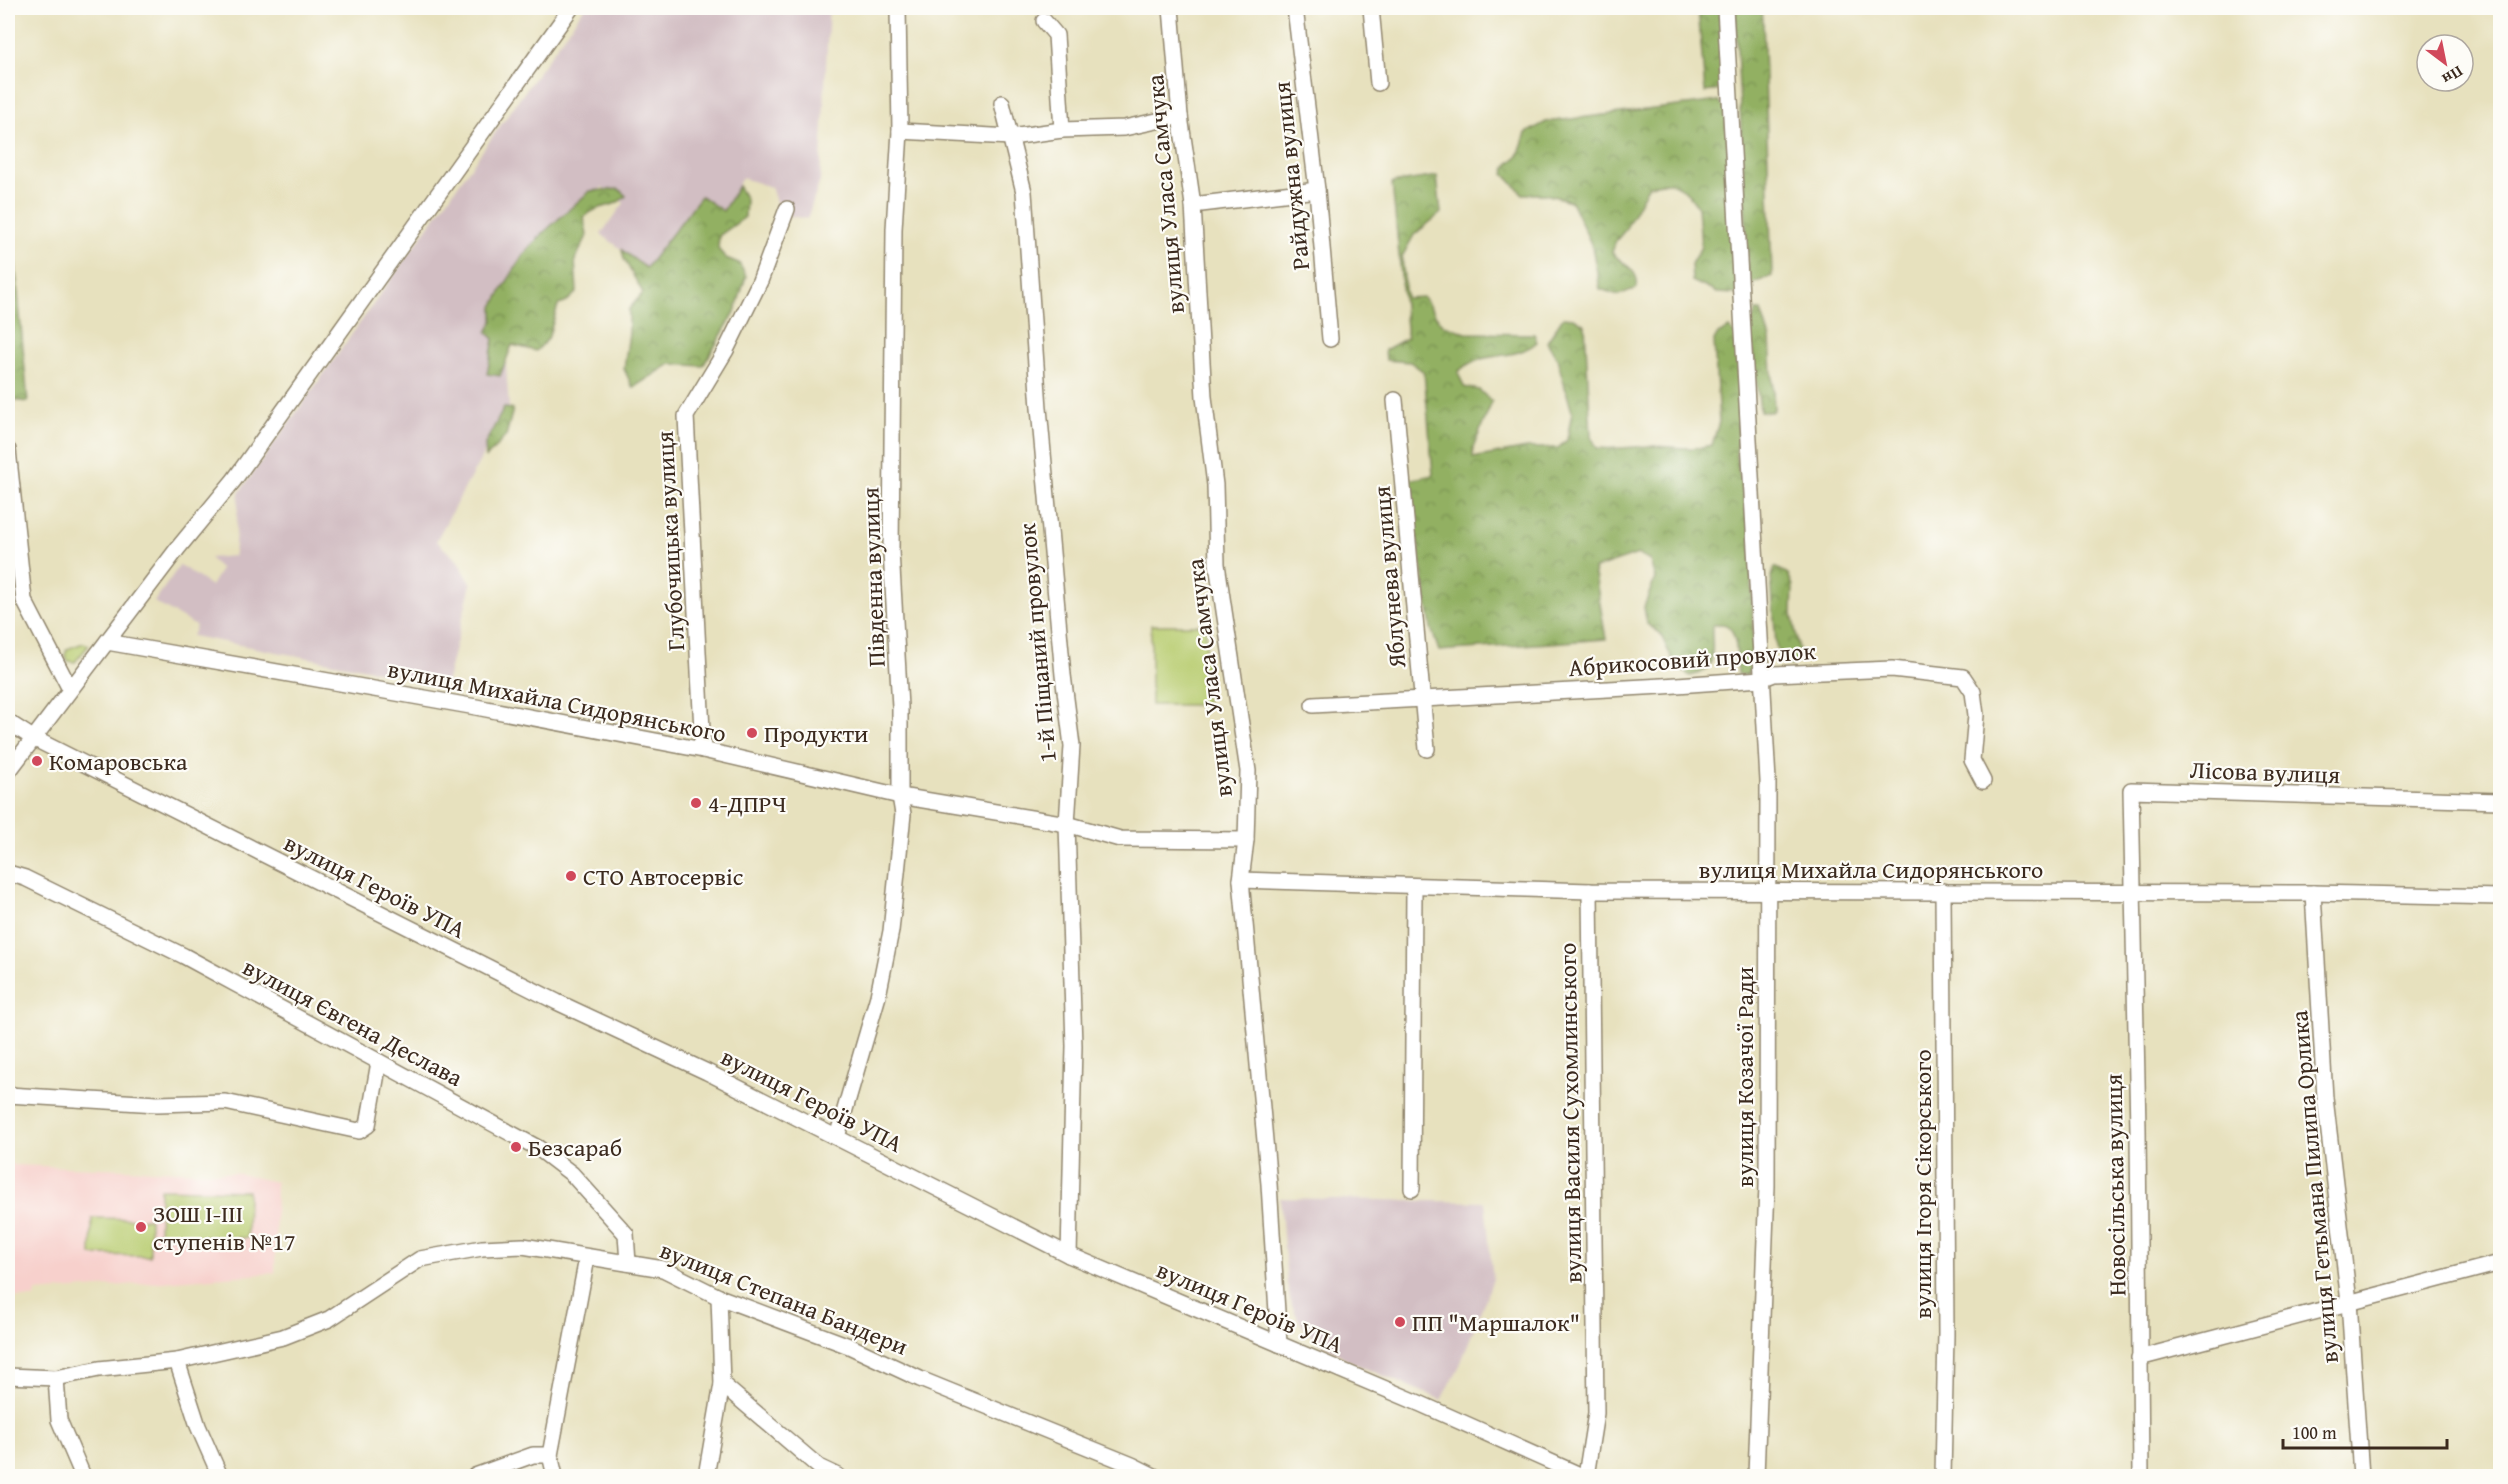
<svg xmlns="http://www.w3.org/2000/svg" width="2508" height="1484" viewBox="0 0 2508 1484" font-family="'Gentium Book Plus',serif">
<defs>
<pattern id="forest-crowns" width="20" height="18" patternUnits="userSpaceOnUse" patternTransform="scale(1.5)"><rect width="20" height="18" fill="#92b062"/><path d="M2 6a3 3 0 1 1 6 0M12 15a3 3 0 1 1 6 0" fill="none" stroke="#788f50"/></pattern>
</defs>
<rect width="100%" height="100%" fill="#fdfcf7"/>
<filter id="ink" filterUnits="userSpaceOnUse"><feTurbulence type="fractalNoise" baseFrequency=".0167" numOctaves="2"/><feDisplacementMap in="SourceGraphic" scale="12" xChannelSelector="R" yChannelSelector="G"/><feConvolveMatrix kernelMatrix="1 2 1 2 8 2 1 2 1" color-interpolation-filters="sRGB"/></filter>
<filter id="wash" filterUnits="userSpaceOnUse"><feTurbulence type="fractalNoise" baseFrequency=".008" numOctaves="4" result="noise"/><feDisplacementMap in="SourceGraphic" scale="24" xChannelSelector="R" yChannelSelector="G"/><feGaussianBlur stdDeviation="1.35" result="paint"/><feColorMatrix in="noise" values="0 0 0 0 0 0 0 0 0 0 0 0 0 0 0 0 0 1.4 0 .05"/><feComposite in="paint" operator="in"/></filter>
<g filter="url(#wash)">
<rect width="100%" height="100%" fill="#e7e1be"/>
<polygon fill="#f7d0cc" points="8,1161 14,1165 235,1173 276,1182 275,1273 36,1292 35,1298 8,1297"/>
<g fill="#d2bec3">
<polygon points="584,8 720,8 728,13 729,8 829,8 820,181 807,219 780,214 771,187 742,178 723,211 700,196 646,268 601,234 624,203 602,187 502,310 509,407 436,541 458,561 471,584 446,684 192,636 196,626 154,602 180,565 211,586 221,569 209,558 234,556 239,493"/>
<polygon points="1280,1198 1485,1202 1493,1279 1460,1365 1442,1400 1355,1364 1314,1339 1300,1323 1291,1303 1287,1284"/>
</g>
<g fill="#b8cc6f" stroke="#7a7b46" stroke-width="1.5">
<rect x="1151" y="625" width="55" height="80"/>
<polygon points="83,643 89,645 75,662 68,661 65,655 67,649"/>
<polygon points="160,1189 248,1191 247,1238 159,1236"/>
<polygon points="92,1218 150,1219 150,1256 91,1255"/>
</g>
<g fill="url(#forest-crowns)" stroke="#666d40" stroke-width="1.5">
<polygon points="1698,8 1719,8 1724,84 1721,90 1705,92"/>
<polygon points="1735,8 1762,8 1763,20 1772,276 1749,285"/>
<path d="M1719,101L1725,108L1737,294L1717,293L1692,281L1691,264L1701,247L1698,207L1685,190L1670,182L1649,185L1625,230L1615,242L1612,253C1623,264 1640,270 1637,288L1618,295L1600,289L1592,246L1571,201L1545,194H1523L1504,174L1507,165L1518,156L1526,133L1546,122Z"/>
<path d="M1437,176L1441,213L1414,235L1402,257L1406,298L1423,297L1442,324L1466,333L1534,334L1537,342C1513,363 1483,348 1458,372L1464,387L1479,390L1492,402L1473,448V458L1527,448H1558L1567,440L1572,412L1557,358L1547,342L1563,317L1574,318L1585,325L1591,436L1597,448C1617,450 1635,446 1655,446C1676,447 1691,451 1712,445L1719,422L1714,341L1718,334L1729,328L1740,339L1743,375L1736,457L1751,536L1753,640L1752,667L1746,676L1738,674C1736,657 1740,614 1712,626C1711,649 1720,671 1690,676L1675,665L1660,633L1647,624L1644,607L1655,578L1650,561L1638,554L1594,569L1606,639L1439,651L1431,628L1408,480L1433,475L1424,372L1410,362L1386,360L1385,350L1407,338L1392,183Z"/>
<polygon points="8,185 28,402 8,399"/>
<polygon points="738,186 746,199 745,217 719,236 718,249 726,258 739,263 746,276 735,312 703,366 670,364 633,388 624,369 629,333 629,309 643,293 624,259 622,250 646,268 701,196 723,211"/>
<path d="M619,189L626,196C610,211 602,202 584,217L587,236L575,260L577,292L565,303L558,305L548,339L536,351L512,345L500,376L487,374L494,339L487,332L493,321V307L503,288L524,254L544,232L590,191Z"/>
<polygon points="1756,311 1761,311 1770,339 1774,409 1771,412 1760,411 1750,327"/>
<polygon points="504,408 513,409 506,436 486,458 485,444"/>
<polygon points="1775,567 1788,574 1793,586 1792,614 1801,660 1791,666 1781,661 1776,645 1771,576"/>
</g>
</g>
<g filter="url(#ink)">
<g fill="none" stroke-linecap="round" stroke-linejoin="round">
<g stroke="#91866e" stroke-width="18">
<g id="minor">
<polyline points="1171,8 1180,116 1193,205 1204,397 1215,485 1217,564 1248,771 1246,840 1241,880 1269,1184 1279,1344"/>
<polyline points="1295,8 1317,190 1330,339"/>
<polyline points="1371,8 1378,83"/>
<polyline points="1725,8 1768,781 1767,1186 1756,1476"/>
<polyline points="1044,21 1056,35 1062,130"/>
<polyline points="1002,103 1024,192 1039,408 1063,675 1072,746 1067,824 1074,1046 1069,1255"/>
<polyline points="900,131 1011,137 1062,130 1124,128 1180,116"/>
<polyline points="1193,205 1317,190"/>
<polyline points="1395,400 1427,749"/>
<polyline points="8,450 24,600 70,689"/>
<polyline points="107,642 476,707 703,750 900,796 1067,824 1120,839 1246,840"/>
<polyline points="1313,705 1663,686 1761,679 1774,674 1892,669 1963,677 1973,692 1976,715 1972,760 1983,781"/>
<polyline points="8,722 33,738 557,1002 707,1072 1069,1255 1421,1404 1582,1476"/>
<polyline points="703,750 686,416 726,350 760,281 787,209"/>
<polyline points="8,772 178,548 234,480 571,8"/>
<polyline points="8,873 25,878 184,956 538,1148 572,1174 626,1234 628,1263"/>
<polyline points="1241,880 1590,891 2313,893 2500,897"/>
<polyline points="1943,891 1946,1334 1943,1476"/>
<polyline points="2313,893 2325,1098 2349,1302 2361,1476"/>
<polyline points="8,1095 157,1104 225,1102 359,1131 368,1125 379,1062"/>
<polyline points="837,1137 878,996 891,931 903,814 900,796 900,707 891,551 894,229 900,131 898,8"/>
<polyline points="1412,1189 1414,887"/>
<polyline points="2139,1358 2500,1263"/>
<polyline points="177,1361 198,1426 220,1476"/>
<polyline points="8,1376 56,1378 99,1369 177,1361 283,1337 329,1319 420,1259 482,1248 523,1246 663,1269 719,1297 849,1346 920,1379 1132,1465 1154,1476"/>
<polyline points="56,1378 59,1420 83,1476"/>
<polyline points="722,1384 819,1467 838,1476"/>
<polyline points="475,1476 533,1455 550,1455"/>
<polyline points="555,1476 550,1455 587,1258"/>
<polyline points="706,1476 722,1384 719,1297"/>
<polyline points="1586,1476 1596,1413 1590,891"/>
<polyline points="2141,1476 2138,1129 2131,790 2500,801"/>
</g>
</g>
<use href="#minor" stroke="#fff" stroke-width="15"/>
</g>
</g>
<g fill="#d1495b" stroke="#fdfcf7" stroke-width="2">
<circle cx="752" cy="733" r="6"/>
<circle cx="37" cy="761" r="6"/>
<circle cx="696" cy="803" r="6"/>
<circle cx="571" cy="876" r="6"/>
<circle cx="516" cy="1147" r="6"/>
<circle cx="141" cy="1227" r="6"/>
<circle cx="1400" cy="1322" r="6"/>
</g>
<g text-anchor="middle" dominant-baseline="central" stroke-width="4.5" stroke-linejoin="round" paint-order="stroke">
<g font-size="24" fill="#3b2a1e" stroke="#fdfcf7">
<text transform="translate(1291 176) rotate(-96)">Райдужна вулиця</text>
<text transform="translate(1165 194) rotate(-95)">вулиця Уласа Самчука</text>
<text transform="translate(670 541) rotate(-93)">Глубочицька вулиця</text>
<text transform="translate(873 577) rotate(-92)">Південна вулиця</text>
<text transform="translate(1389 577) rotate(-95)">Яблунева вулиця</text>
<text transform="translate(1037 643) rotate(-95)">1-й Піщаний провулок</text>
<text transform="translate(1692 659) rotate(-4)">Абрикосовий провулок</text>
<text transform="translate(1209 678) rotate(-97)">вулиця Уласа Самчука</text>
<text transform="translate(557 701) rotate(11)">вулиця Михайла Сидорянського</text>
<text transform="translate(2265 772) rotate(2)">Лісова вулиця</text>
<text x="1871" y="869">вулиця Михайла Сидорянського</text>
<text transform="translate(375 886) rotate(27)">вулиця Героїв УПА</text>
<text transform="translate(353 1022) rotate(28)">вулиця Євгена Деслава</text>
<text transform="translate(1744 1077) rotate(-90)">вулиця Козачої Ради</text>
<text transform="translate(812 1100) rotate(27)">вулиця Героїв УПА</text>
<text transform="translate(1570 1113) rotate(-91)">вулиця Василя Сухомлинського</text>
<text transform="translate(1922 1184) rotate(-90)">вулиця Ігоря Сікорського</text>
<text transform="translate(2115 1185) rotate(-91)">Новосільська вулиця</text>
<text transform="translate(2314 1187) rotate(-95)">вулиця Гетьмана Пилипа Орлика</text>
<text transform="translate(784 1298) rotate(22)">вулиця Степана Бандери</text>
<text transform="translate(1250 1307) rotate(23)">вулиця Героїв УПА</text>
</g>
<g font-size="24" fill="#3b2a1e" stroke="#fdfcf7" text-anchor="start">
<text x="764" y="733">Продукти</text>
<text x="49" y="761">Комаровська</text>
<text x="708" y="803">4-ДПРЧ</text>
<text x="583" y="876">СТО Автосервіс</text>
<text x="528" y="1147">Безсараб</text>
<text x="153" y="1213">ЗОШ І-ІІІ<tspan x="153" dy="28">ступенів №17</tspan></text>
<text x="1412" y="1322">ПП "Маршалок"</text>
</g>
</g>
<rect width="2508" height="1484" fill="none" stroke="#fdfcf7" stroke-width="30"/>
<g transform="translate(2445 63) rotate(148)"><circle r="28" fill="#fdfcf7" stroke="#afa8a0" stroke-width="1.5"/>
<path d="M0-4.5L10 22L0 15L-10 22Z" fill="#d1495b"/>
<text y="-9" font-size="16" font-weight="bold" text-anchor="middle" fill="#3b2a1e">Пн</text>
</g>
<path d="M2283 1439v9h164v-9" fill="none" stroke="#3b2a1e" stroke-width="3"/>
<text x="2292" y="1439" font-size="18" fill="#3b2a1e" stroke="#fdfcf7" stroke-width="4.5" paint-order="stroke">100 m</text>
</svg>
